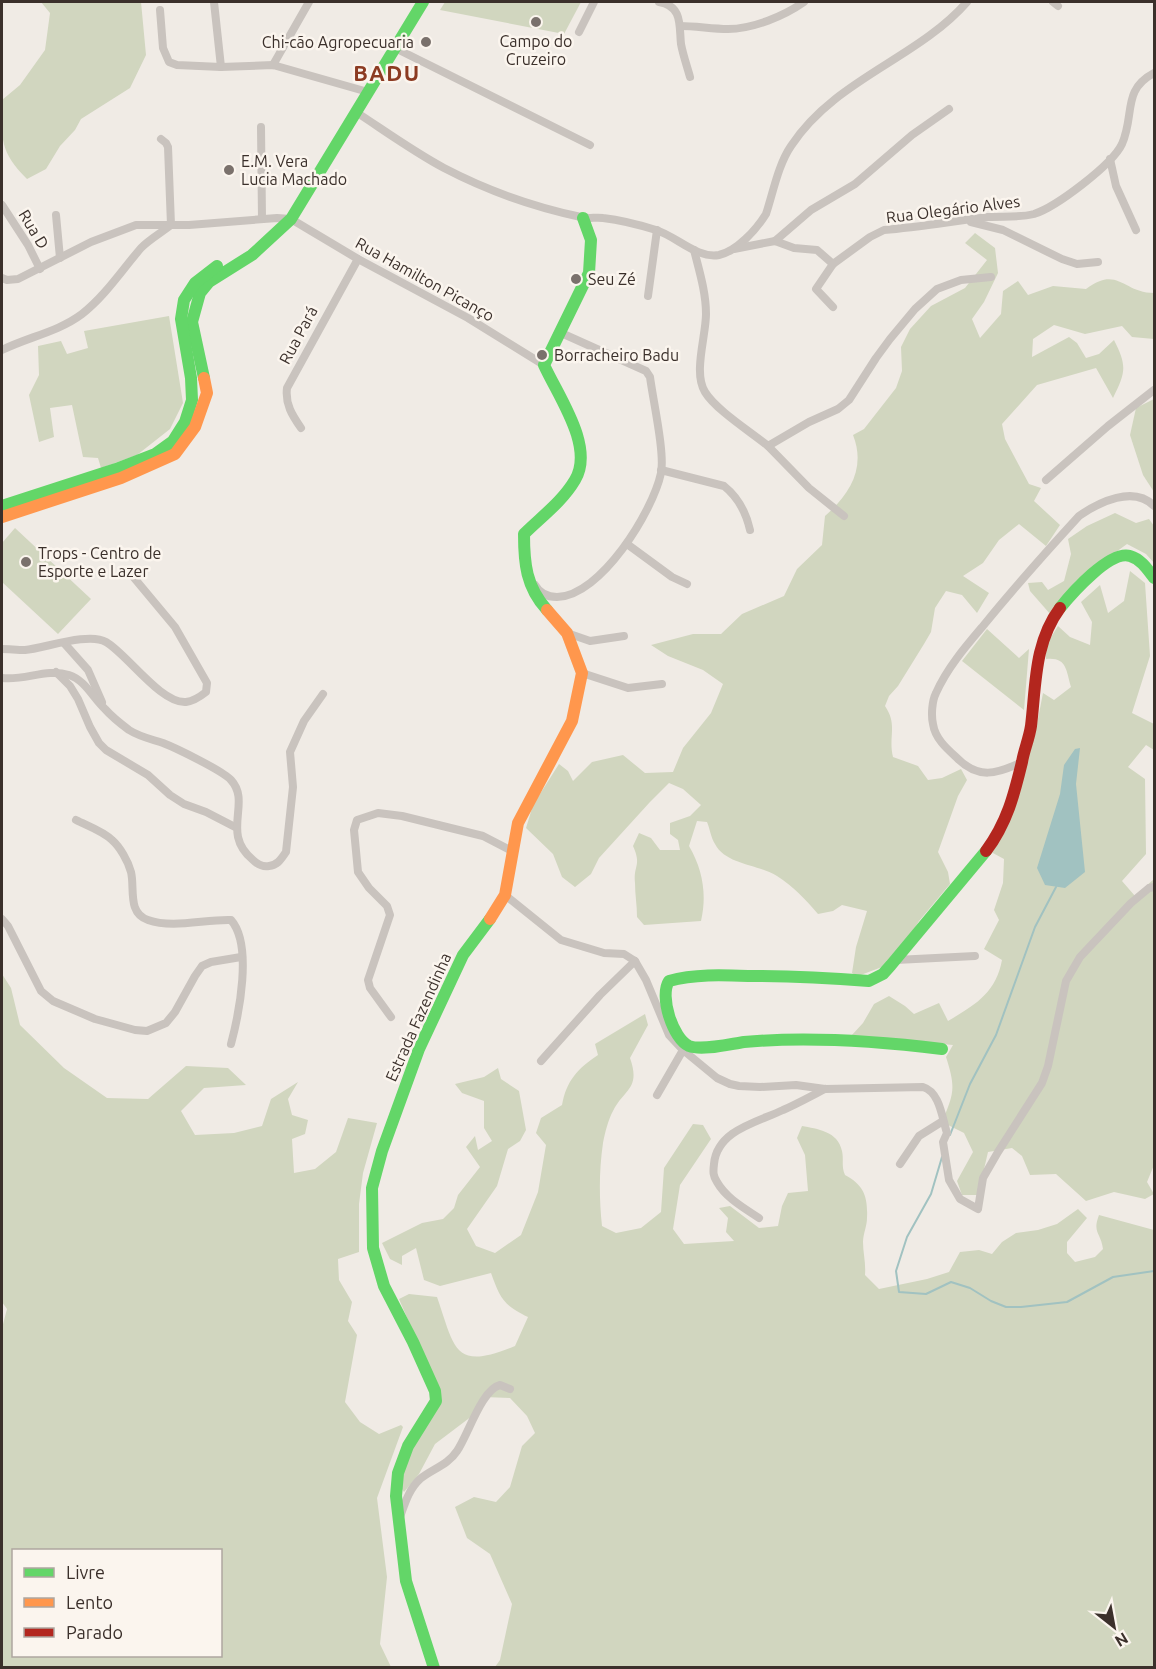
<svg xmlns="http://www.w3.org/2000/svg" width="1156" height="1669" viewBox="0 0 1156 1669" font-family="Ubuntu,sans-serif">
<rect width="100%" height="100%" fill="#f0ebe5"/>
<g fill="#d1d6bf" fill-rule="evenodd">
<path d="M41,2H141L146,55L130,88L81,119L75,130L60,146L46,169L27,179C0,152 1,139 2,100L20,85L45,50L50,13Z"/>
<polygon points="445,2 581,2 564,34 440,10"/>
<path d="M975,233L995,248L998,273L984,302L972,319L980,338L1001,314L1003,291L1018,281L1028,295L1053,286L1086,289C1118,265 1123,293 1154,293V339L1132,337L1122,326L1085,334L1054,325L1033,339L1032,357L1069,337L1077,343L1086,358L1099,354L1114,340C1127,366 1126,372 1113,398L1096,368L1037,385L1002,424L1005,439L1029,484L1041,488L1034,501L1060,525L1046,546L1019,524L999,540L983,563L963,576L989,593L977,613L962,595L946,591L935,608L931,632L924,644L898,686L889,696L885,706C898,725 888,736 893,757L918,766L928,780L942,778L961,769L967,780L958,796L938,852L948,872L950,884L919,921L900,952L882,967L858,976L852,973L856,947L867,911L842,905L833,911L818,914C806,900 793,886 777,876C758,864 726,865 715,844C711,838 710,829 707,822L697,821L689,846C703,870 707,895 701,921L644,925L637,917C637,905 635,895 635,883C633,865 642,866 633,846L639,833L651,838L660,850H680L678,840L670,834V823L690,816L701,805L683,789L669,783L650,802L599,858L591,874L575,887L562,877L553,854L526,828L533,805L559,764L568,771L573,781L592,762L623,755L645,773L673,772L683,748L711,713L723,684L703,670L668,656L651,645L693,634H721L742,614L784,596L797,569L822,545L825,516C850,494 866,468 853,435L864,429L896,388L902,371L901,347L910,329L931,306L965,288L987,260L965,243Z"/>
<polygon points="169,316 183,403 170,429 137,455 101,468 98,458 83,457 72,405 50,408 54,437 39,442 29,395 39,375 38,346 61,341 67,354 88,348 84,331"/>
<polygon points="1154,399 1154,492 1143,475 1130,435 1136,408"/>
<polygon points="1115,513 1136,523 1149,519 1154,526 1154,563 1146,554 1127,544 1076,581 1051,615 1030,591 1028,583 1042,582 1048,590 1064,581 1071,554 1068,539 1087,526"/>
<polygon points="15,528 91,599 58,634 2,582 2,543"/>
<path d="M1130,571L1145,583L1150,656L1132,713L1154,724V750L1146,745L1128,767L1145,779L1146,854L1122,881L1135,896L1154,879V1165L1147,1182L1154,1194L1145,1199L1114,1192L1086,1201L1056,1174L1030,1175L1022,1156L1012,1148L988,1152L978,1195H962L957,1181L973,1152L964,1133L942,1122C954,1093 956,1088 946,1057L953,1045L851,1036L863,1023L874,1004L889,996L905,1006L914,1014L939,1003L948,1021C975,1005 996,993 1002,960L984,949L999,920L994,910L1003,883L1004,859L991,852L1035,734L1043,693L1054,700L1071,687C1066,670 1067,657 1046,659L1045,647L1058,626L1070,637L1090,645L1092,622L1081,602L1100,585L1108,613L1124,601Z"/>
<polygon points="987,629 1019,658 1029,649 1024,710 962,661"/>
<path d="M2,974L11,988L20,1025L64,1068L107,1098L148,1099L186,1066L228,1068L246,1085L204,1088L181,1111L195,1135L234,1133L262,1126L271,1099L298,1082L288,1099L292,1115L308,1120L305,1134L292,1139L294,1173L315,1169L336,1152L348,1118L377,1123L363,1173L359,1204V1252L338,1259L339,1280L352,1302L348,1321L357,1335L345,1402L360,1422L379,1434L401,1425L403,1427L377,1498L387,1577L380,1644L391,1667H2V1328L7,1309L2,1302ZM220,1550V1656H14V1550Z"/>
<path d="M645,1014L648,1025L630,1058C641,1089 624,1089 613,1111C608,1120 605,1133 603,1143C599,1170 599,1198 602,1226L616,1233L641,1228L661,1212L664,1168L693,1124L703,1125L711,1139L680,1185L673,1229L684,1244L734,1241L726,1232L728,1218L719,1208L730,1206L759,1228L778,1226L782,1206L788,1193L808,1191L805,1155L797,1138L802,1126C817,1129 838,1131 842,1151C844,1160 841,1166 845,1175C864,1185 868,1197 867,1218C867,1226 863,1234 863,1242C863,1253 866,1263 865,1275L879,1289L927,1279L949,1272L960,1252L979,1250L992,1254L1002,1242L1016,1233L1038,1230L1057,1224L1078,1209L1087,1218L1067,1242V1253L1075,1262L1095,1257L1103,1249C1101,1233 1092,1233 1099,1215L1154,1230V1667H495L500,1660L512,1604L490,1554L467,1538L455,1507L474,1497L496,1502L510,1487L522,1446L535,1433L527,1416L510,1398L484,1397L472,1416L435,1444L419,1474L404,1492L398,1483L416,1440L440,1394L399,1299L409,1294L437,1297C455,1348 453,1372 515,1346L528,1317C503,1305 500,1298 491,1273L440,1286L424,1280L416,1248L402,1256V1265L390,1259L382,1243L422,1223L443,1219L454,1208L458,1195L480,1167L466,1147L475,1136L478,1150L492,1141L484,1128V1101L462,1093L455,1084L484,1077L498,1068L501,1079L519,1091L526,1130L520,1141L508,1149L497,1186L467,1229L476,1246L495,1253L521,1235L538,1192L546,1145L536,1133L541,1118L562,1105C566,1081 578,1068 598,1055L595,1044Z"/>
</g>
<polygon fill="#a1c2c1" points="1080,748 1076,784 1085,872 1065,888 1045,885 1037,868 1060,794 1064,765 1075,749"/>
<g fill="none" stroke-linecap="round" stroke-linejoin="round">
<g stroke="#a1c2c1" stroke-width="2">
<polyline points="950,1135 970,1084 996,1035 1035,927 1056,887"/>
<polyline points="942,1157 931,1194 907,1237 896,1271 899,1292 926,1294 951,1282 970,1288 991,1301 1006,1307 1021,1307 1067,1302 1113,1277 1154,1271"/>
</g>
<g stroke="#c9c3be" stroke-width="8">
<polyline points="214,2 221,67"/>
<path d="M659,2C683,6 679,26 681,44C683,55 687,66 690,77"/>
<polyline points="1053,2 1058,6"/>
<polyline points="160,10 163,48 169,62 177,65 221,67 273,65 368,92"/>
<path d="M680,26C696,26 712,29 728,29C753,29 784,16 804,2"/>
<polyline points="579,32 594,2"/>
<polyline points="395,48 590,145"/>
<polyline points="273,65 309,2"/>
<path d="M356,112C385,131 414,152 444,168C486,190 534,207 581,217C588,219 596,217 603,218C620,220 640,225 656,230C676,236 697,259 719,255C737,251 756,230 766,214C773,193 778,165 791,146C835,79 917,59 967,2"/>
<polyline points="261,127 262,219"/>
<polyline points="161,139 166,143 168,147 171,225"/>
<polyline points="1110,159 1116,186 1136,230"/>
<polyline points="2,205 28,245 40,269"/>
<polyline points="56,215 60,258"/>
<polyline points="971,222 1003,230 1062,259 1077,264 1098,262"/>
<polyline points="775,241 811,210 855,184 912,135 949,109"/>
<path d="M734,249L775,241L794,248L817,250L833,264L870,237L884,230C919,227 954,221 988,217C1003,216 1019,218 1034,214C1056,207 1112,165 1122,144C1135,114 1122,90 1154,73"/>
<path d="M694,250C699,270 706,292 706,314C706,336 693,373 705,392C716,410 751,432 768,446L809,422L838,409L849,400L876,358L890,339L915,309L937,289L961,280L991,277"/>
<polyline points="2,278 7,280 18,279 91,242 136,225 189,225 277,218 291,219 358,259 468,318 544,365"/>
<polyline points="648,296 657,230"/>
<polyline points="833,307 816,289 833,264"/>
<path d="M2,350C28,337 58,332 82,314C105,296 122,270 141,248C150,239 161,233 171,225"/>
<path d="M301,428C292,415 285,404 287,388L358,259"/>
<polyline points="768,446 809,488 844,516"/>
<path d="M661,470L724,486C739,498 746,512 750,530"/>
<polyline points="1046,480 1108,426 1154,390"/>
<polyline points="627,544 672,577 687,584"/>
<path d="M535,585C540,594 547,597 557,597C601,596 653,511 661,473C665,453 653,400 650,377L646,371L559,332"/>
<polyline points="567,633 590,641 624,636"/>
<polyline points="64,643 88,670 102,702"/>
<path d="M2,649C9,649 17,650 25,650C45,648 89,632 106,642C127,654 161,704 186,702C194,701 201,696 206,692L207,683L175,627L130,573"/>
<polyline points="56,672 70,686 78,699 90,727 99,743 106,750 148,775 170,795 184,804 206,812 235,827"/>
<polyline points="582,673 628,688 662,684"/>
<path d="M2,678C25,681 46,668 69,675C85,680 93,698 105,709C112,717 121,724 129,730C140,737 151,739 163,743C176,748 223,771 231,780C252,803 220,833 253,860C257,864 263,867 269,866C278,865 281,859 286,852L293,787L290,752L304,721L323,694"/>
<path d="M1022,762C997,774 978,780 956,757C946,748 935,738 933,724C931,715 932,701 936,693C947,668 966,646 983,626C1014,588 1046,552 1079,516C1099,502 1134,485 1154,506"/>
<path d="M76,820C88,826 103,831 112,840C120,847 128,861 131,872C135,888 127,913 148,920C173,929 205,919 231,920C253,945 239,1014 231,1044"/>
<path d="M505,895L561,940L604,953L624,954L635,961L646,980L669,1035L683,1050L717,1078L730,1084L739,1086L760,1087L796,1085L825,1089L923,1087C940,1092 942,1118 947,1133L943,1142L949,1180L960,1199L978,1209L983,1178L998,1152L1042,1083L1048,1066L1066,981L1080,957L1131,903L1149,888L1154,887"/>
<polyline points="2,919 8,926 41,991 53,1001 95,1019 135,1030 147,1031 166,1023 175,1012 195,976 202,966 211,962 241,957"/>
<polyline points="896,960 975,956"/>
<polyline points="391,1017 370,988 368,980 390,915 387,906 369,888 358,872 354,830 357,820 378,813 402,816 483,836 512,851"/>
<polyline points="541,1061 600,995 635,961"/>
<polyline points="657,1095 683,1050"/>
<polyline points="900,1164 919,1136 943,1121"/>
<path d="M759,1218C744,1208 726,1198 717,1182C713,1176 713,1172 714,1164C717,1130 758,1122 783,1110C797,1104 811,1096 825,1089"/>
<path d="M400,1517C405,1503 409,1489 420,1479C432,1469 448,1465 457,1451C468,1435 482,1389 500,1385L510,1389"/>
</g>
<g stroke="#63d668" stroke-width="12">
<polyline points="204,378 192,322 200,293 209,282 252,255 291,219 423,2"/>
<polyline points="2,506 116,469 155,454 173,441 185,422 192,400 191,378 181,319 184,300 195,283 217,266"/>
<path d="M1060,608C1072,593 1110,550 1130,556C1141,559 1148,570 1154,578"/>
<path d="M547,610C526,587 524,563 524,534C541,517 562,502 575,480C595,447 558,396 544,365L589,273L591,240L583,218"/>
<path d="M942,1049C877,1041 810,1036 744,1042C730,1044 702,1051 689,1046C673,1039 659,996 669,981C694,974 722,975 748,976C788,976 829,978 869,981L883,974L891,965L986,851"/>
<polyline points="434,1668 406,1581 396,1496 398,1473 408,1446 436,1401 435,1391 413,1342 384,1286 373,1248 372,1188 382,1151 419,1049 463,955 490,919"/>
</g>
<g stroke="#ff974d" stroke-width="12">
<polyline points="2,517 121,478 175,454 195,427 207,393 204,378"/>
<polyline points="490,919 505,895 518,823 572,721 582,673 567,633 547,610"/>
</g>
<path stroke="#b3261e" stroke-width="12" d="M986,851C1007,823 1014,795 1022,762C1024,750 1029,739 1031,726C1036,685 1034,643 1060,608"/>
</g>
<g fill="#7a716c" stroke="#fbf5ee" stroke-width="2">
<circle cx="536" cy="22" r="6"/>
<circle cx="426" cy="42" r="6"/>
<circle cx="229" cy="170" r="6"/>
<circle cx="576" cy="279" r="6"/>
<circle cx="542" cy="355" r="6"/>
<circle cx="26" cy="562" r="6"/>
</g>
<g text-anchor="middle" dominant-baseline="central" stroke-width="5" stroke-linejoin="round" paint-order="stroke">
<g font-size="16" fill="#3b302b" stroke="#fbf5ee" text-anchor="start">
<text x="536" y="41" text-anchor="middle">Campo do<tspan x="536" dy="18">Cruzeiro</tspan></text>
<text x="414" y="42" text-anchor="end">Chi-cão Agropecuaria</text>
<text x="241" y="161">E.M. Vera<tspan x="241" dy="18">Lucia Machado</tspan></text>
<text x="588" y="279">Seu Zé</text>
<text x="554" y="355">Borracheiro Badu</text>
<text x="38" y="553">Trops - Centro de<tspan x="38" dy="18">Esporte e Lazer</tspan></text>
</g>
<g font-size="16" fill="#3b302b" stroke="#fbf5ee">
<text transform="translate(953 209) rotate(-7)">Rua Olegário Alves</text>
<text transform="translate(34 229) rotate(59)">Rua D</text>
<text transform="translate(425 279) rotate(29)">Rua Hamilton Picanço</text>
<text transform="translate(298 335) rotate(-62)">Rua Pará</text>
<text transform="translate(418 1017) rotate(-66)">Estrada Fazendinha</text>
</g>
<g font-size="22" font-weight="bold" letter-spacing="1.5" fill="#8c3b22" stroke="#fbf5ee">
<text x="387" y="72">BADU</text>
</g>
</g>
<rect width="1156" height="1669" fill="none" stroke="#3b302b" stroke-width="6"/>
<rect x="12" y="1549" width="210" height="108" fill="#fbf5ee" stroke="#aea6a0" stroke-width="1.5"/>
<rect x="24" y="1568" width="30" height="9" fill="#63d668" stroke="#aea6a0" stroke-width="1.5"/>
<text x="66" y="1579" font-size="18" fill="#3b302b">Livre</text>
<rect x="24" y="1598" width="30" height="9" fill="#ff974d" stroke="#aea6a0" stroke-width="1.5"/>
<text x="66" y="1609" font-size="18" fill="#3b302b">Lento</text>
<rect x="24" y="1628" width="30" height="9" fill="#b3261e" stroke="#aea6a0" stroke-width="1.5"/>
<text x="66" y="1639" font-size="18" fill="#3b302b">Parado</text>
<g transform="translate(1114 1627) rotate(149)" stroke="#fbf5ee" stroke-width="4.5" paint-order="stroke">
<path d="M0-4.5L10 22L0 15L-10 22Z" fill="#3b302b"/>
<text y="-9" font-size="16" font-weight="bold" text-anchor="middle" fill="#3b302b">N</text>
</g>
</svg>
